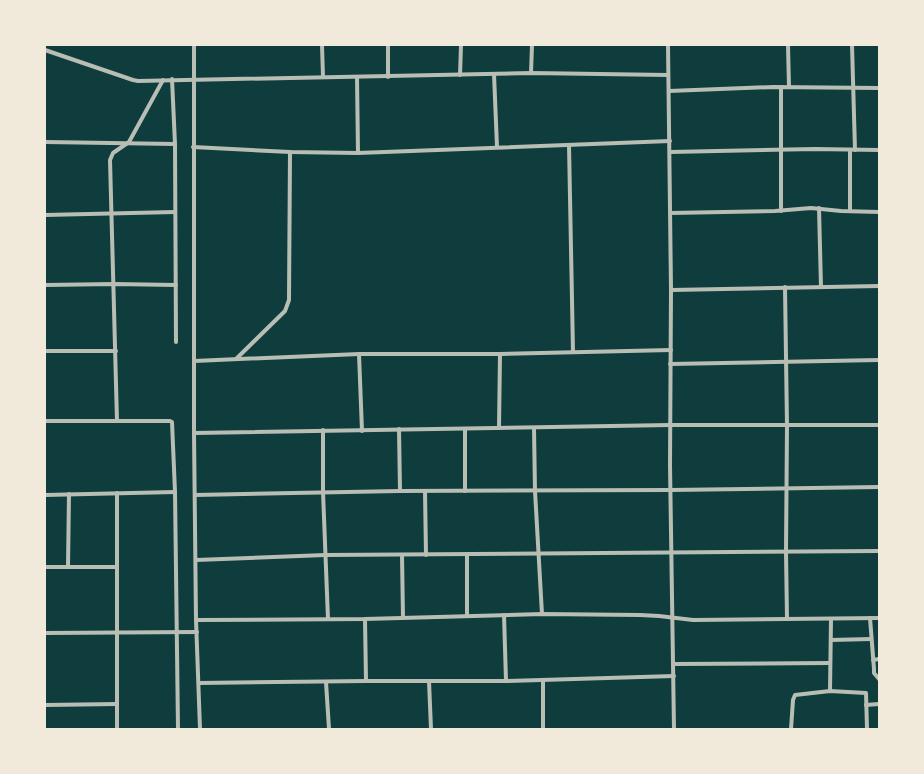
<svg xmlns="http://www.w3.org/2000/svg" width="924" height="774" viewBox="0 0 924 774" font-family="Rubik,sans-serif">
<rect width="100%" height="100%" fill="#0f3d3e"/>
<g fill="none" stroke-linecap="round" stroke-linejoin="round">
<g stroke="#b8beb3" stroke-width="4">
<polyline points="194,45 194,433 196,620 200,729"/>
<polyline points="322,45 323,77"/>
<polyline points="668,45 671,290 670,465 674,729"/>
<polyline points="788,45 789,87"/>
<polyline points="852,45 855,150"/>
<polyline points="45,50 133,80 138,81 531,73 668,75"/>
<polyline points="531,73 532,45"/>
<polyline points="494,74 497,147"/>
<polyline points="460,75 461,45"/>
<polyline points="357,77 358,153"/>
<polyline points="388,77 388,45"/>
<polyline points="172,79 175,144 176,342"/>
<polyline points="781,87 781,211"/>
<polyline points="669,91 773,87 879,88"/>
<polyline points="45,142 175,144"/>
<polyline points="569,145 573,352"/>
<polyline points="193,147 290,152 358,153 670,141"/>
<polyline points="850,150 850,211"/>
<polyline points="670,152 815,149 879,150"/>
<polyline points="819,208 821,287"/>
<polyline points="670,213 775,211 811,208 841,211 879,212"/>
<polyline points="45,215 175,212"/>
<polyline points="45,285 114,284 176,285"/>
<polyline points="785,287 787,426 786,552 787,619"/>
<polyline points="671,290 879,286"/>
<polyline points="45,351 116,351"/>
<polyline points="359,354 362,431"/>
<polyline points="236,359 285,311 289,300 290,152"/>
<polyline points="194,361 359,354 500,354 671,350"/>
<polyline points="670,364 879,360"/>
<polyline points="45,421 170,421 172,422 175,492 178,729"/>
<polyline points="117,421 110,160 113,153 129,142 163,80"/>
<polyline points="499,428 500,354"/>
<polyline points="534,428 535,491 542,614"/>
<polyline points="399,429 400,491"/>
<polyline points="465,429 465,491"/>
<polyline points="323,430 323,492 328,619"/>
<polyline points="194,433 670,425 879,425"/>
<polyline points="425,491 426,555"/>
<polyline points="117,493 117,729"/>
<polyline points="45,495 175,492"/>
<polyline points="195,495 400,491 671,490 879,487"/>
<polyline points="467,554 467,616"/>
<polyline points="402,555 403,618"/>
<polyline points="196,560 325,555 879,551"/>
<polyline points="45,567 116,567"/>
<polyline points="68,567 69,494"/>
<polyline points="504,615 506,681"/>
<polyline points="870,618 874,669 874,673 879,679"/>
<polyline points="365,619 366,681"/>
<polyline points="196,620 365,619 542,614 640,615 659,616 693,620 879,618"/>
<polyline points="45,633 197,632"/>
<polyline points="831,640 871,639"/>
<polyline points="873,660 879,659"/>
<polyline points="674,664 830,663"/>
<polyline points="543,680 543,729"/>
<polyline points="429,681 431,729"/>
<polyline points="326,682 329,729"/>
<polyline points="199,683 366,681 506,681 674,676"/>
<polyline points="830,691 831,619"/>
<polyline points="45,705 117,704"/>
<polyline points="866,705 879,704"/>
<polyline points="791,729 793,700 795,695 830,691 866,693 867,729"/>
</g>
</g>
<rect width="924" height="774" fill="none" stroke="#f1e9da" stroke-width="92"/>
</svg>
